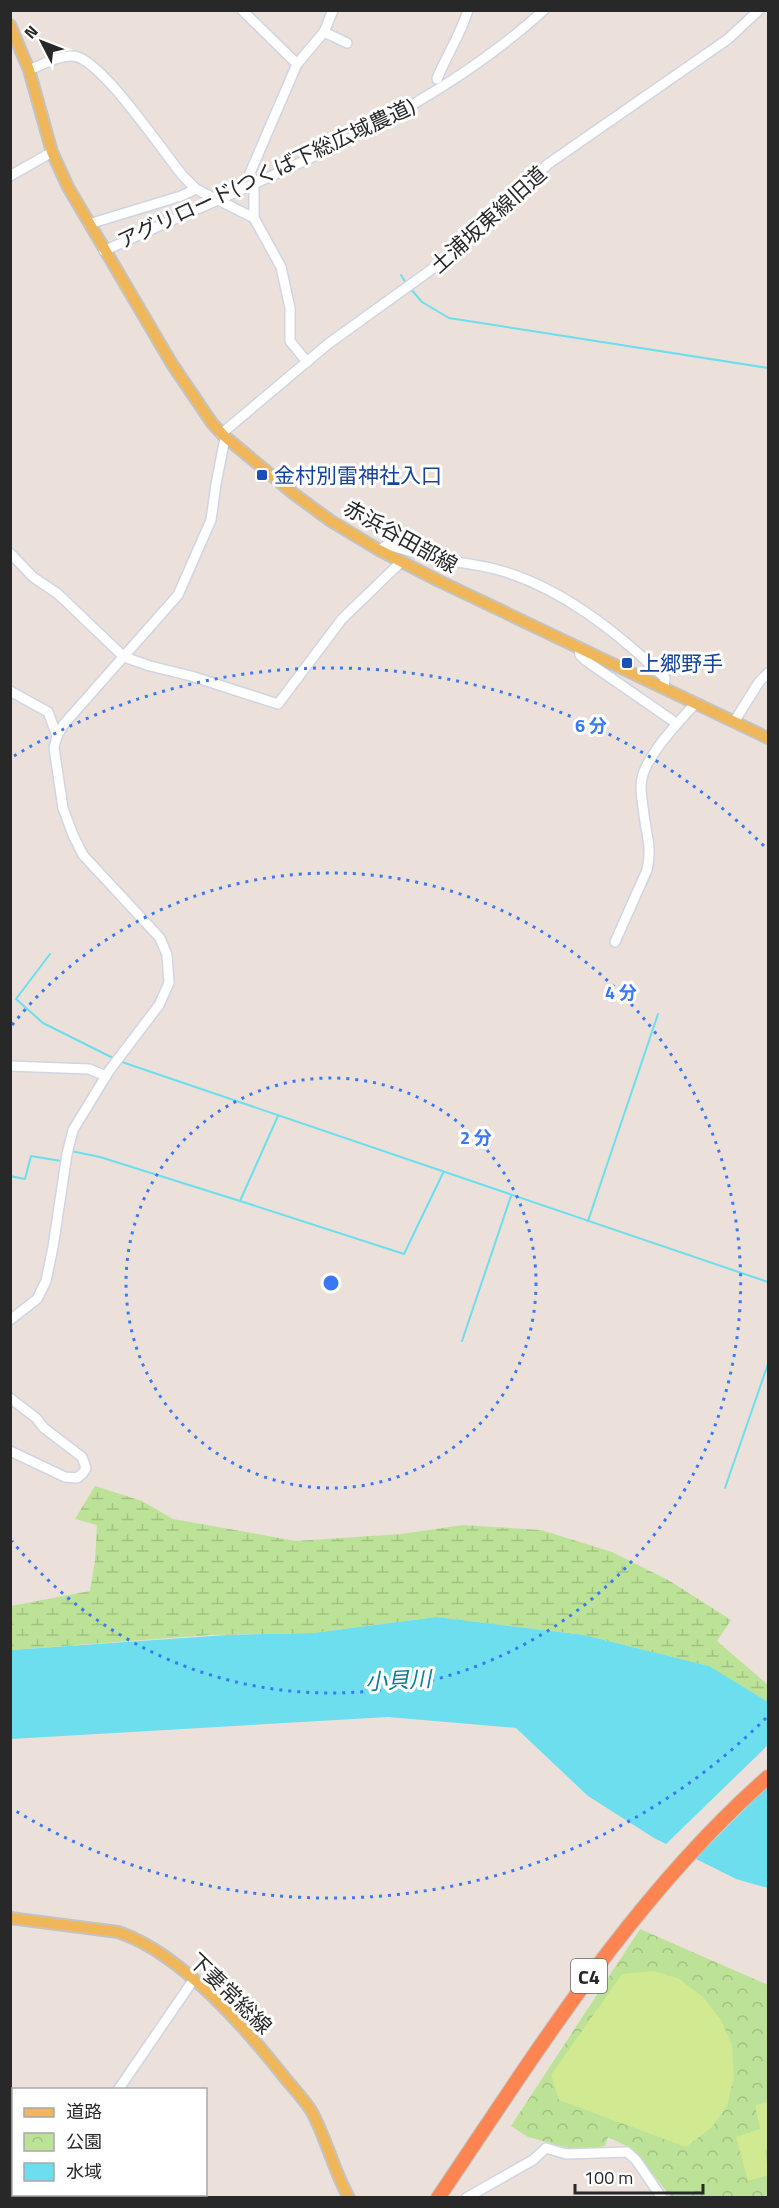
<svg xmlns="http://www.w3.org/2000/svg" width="779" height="2208" viewBox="0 0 779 2208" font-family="'Titillium Web','Noto Sans JP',sans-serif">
<defs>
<pattern id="wetland-marsh" width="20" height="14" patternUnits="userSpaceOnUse" patternTransform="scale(1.5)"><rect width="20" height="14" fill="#bbe296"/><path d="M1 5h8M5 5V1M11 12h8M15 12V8" fill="none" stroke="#a1c281"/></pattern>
<pattern id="park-crowns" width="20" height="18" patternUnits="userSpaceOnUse" patternTransform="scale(1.5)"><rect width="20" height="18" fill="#bbe296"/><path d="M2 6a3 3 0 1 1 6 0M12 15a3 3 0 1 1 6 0" fill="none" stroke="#a1c281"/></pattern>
</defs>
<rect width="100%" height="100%" fill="#ebe1da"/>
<polygon fill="url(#wetland-marsh)" points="95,1486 142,1501 173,1519 296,1541 401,1534 463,1525 541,1530 612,1552 670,1581 731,1620 717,1641 768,1685 768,1702 708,1666 584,1635 436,1617 313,1633 210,1635 11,1650 11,1606 90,1591 95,1561 97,1525 75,1519"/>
<polygon fill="url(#park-crowns)" points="640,1929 768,1985 768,2197 671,2197 633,2149 608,2137 605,2146 580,2151 528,2137 511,2126"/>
<g fill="#d1ea91">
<polygon points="654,1971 678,1978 703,1997 721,2020 732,2045 734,2077 727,2106 712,2127 686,2147 559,2100 551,2075 622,1974"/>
<polygon points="768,2102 768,2149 765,2150 768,2175 748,2181 736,2137 760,2129 755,2105"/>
</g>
<polygon fill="#6cdeee" points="436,1617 584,1635 709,1666 768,1702 768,1888 736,1879 654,1838 588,1796 516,1728 388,1717 11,1739 11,1650 227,1635 313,1633"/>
<polygon fill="#ebe1da" points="768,1745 768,1786 693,1861 664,1846"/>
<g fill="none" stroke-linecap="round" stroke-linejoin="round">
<g stroke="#6cdeee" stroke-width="2">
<polyline points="401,275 406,283"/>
<polyline points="409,287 422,302 449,318 768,368"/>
<polyline points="50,954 16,999 43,1023 113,1058"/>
<polyline points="119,1061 768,1282"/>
<polyline points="71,1151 100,1157 240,1201 278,1116"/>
<polyline points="10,1176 25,1179 31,1156 61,1161 63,1155"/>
<polyline points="240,1201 404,1254 443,1173"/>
<polyline points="588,1221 658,1014"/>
<polyline points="462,1341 511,1196"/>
<polyline points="725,1488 768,1364"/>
</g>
<g stroke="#cfd5e2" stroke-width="12">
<g id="minor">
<polyline points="242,10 297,64"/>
<polyline points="324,32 347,43"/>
<path d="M29,70C42,65 64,52 78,57C107,68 161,149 183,176L196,189L254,218"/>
<path d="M437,79C446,56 461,34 468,10"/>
<polyline points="10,176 52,152"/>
<polyline points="89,224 181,196 196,189"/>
<path d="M104,251C254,181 420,123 544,10"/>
<polyline points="307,362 290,341 290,308 281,267 254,218 254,182 250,173 297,64 324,32 333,10"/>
<polyline points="221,434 328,344 464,246 548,164 728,39 759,10"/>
<path d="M379,550L387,545C406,550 426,556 445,560C462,563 479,565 495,569C560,586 618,633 665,678L664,688"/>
<polyline points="10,553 33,577 58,594 124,657 150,666 191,676 278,704 342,619 401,562"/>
<polyline points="579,647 580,655 585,660 676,723"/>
<polyline points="10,691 48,712 57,736"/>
<polyline points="734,722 759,682 768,673"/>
<path d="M615,942L647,870C652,846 647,838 644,815C643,804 639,788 642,778C647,755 680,720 696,703"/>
<polyline points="10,1066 89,1069 106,1076"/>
<polyline points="10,1320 37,1299 46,1281 53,1247 67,1154 73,1130 109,1071 159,1005 169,983 167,955 160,938 83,855 73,835 63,808 54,748 57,736 64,724 178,595 211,520 216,484 225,438"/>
<polyline points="10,1398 36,1418 44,1428 82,1457 86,1468 83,1473 77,1478 65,1477 10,1451"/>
<polyline points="118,2090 194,1979"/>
<polyline points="44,2198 46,2194"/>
<polyline points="466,2198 533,2160 546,2148 566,2154 627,2152 636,2160 662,2198"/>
</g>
</g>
<g stroke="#c3c3c3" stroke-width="14">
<g id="major">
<polyline points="10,25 29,70 52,152 68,187 172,364 212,423 223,435 294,494 331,521 379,550 437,580 768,738"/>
<path d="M10,1918L118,1932C181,1953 245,2027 285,2078C294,2089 306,2101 313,2114C327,2141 334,2171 349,2198"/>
</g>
</g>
<g stroke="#c3c3c3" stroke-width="16">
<path id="highway" d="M438,2198C538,2050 633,1896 768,1777"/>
</g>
<use href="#minor" stroke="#fff" stroke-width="9"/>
<use href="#major" stroke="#f0b75a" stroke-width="10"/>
<use href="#highway" stroke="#fe8452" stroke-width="14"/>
</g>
<g fill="none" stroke="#3978f9" stroke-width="3" stroke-dasharray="3 6">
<circle cx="331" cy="1283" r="205"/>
<path d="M12 1025A410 410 0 1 1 12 1541"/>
<path d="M766 1718A615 615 0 0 1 14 1810M14 756A615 615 0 0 1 766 848"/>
</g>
<g fill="#1a4fb4" stroke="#fff" stroke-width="2">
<rect x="256" y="469" width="12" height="12" rx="3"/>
<rect x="621" y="657" width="12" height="12" rx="3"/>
</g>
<g text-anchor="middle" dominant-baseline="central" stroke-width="6" stroke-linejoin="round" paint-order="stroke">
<rect fill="#fff" stroke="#686868" stroke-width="1.5" x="571" y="1959" width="36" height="34" rx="4.5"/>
<g font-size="20" font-weight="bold" fill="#282828">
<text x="589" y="1976">C4</text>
</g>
<g font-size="21" fill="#282828" stroke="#fff">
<text transform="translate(266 173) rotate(-25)">アグリロード(つくば下総広域農道)</text>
<text transform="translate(488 219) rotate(-42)">土浦坂東線旧道</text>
<text transform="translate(401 536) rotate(29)">赤浜谷田部線</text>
<text transform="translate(231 1993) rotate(44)">下妻常総線</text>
</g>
<g font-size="21" fill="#164399" stroke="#fff" text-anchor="start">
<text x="274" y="475">金村別雷神社入口</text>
<text x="639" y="663">上郷野手</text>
</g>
<g font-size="22" font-style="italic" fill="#0d7c98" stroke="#fff">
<text transform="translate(398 1680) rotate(-3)">小貝川</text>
</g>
</g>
<circle cx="331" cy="1283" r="9" fill="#3978f9" stroke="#fff" stroke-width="3"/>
<g font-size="18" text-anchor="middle" font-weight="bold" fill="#3978f9" stroke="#fff" stroke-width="6" stroke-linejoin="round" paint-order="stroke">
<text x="591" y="732">6 分</text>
<text x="621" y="999">4 分</text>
<text x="476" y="1144">2 分</text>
</g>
<rect width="779" height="2208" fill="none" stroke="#282828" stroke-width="24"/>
<rect x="12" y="2088" width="195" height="108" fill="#ffffff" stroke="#a9a9a9" stroke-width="1.5"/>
<rect x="24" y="2108" width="30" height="9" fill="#f0b75a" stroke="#a9a9a9" stroke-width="1.5"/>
<text x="66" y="2118" font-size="18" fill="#282828">道路</text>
<rect x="24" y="2133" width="30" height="18" fill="url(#park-crowns)" stroke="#a9a9a9" stroke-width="1.5"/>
<text x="66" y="2148" font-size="18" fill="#282828">公園</text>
<rect x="24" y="2163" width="30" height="18" fill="#6cdeee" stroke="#a9a9a9" stroke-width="1.5"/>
<text x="66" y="2178" font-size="18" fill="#282828">水域</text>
<g transform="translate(42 42) rotate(312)" stroke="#ffffff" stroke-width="4.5" paint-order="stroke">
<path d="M0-4.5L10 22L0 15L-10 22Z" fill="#282828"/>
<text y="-9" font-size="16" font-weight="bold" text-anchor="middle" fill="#282828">N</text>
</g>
<path d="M575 2184v9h128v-9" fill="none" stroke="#282828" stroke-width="3"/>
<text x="584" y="2184" font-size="18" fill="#282828" stroke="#ffffff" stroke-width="4.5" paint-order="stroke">100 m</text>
</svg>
